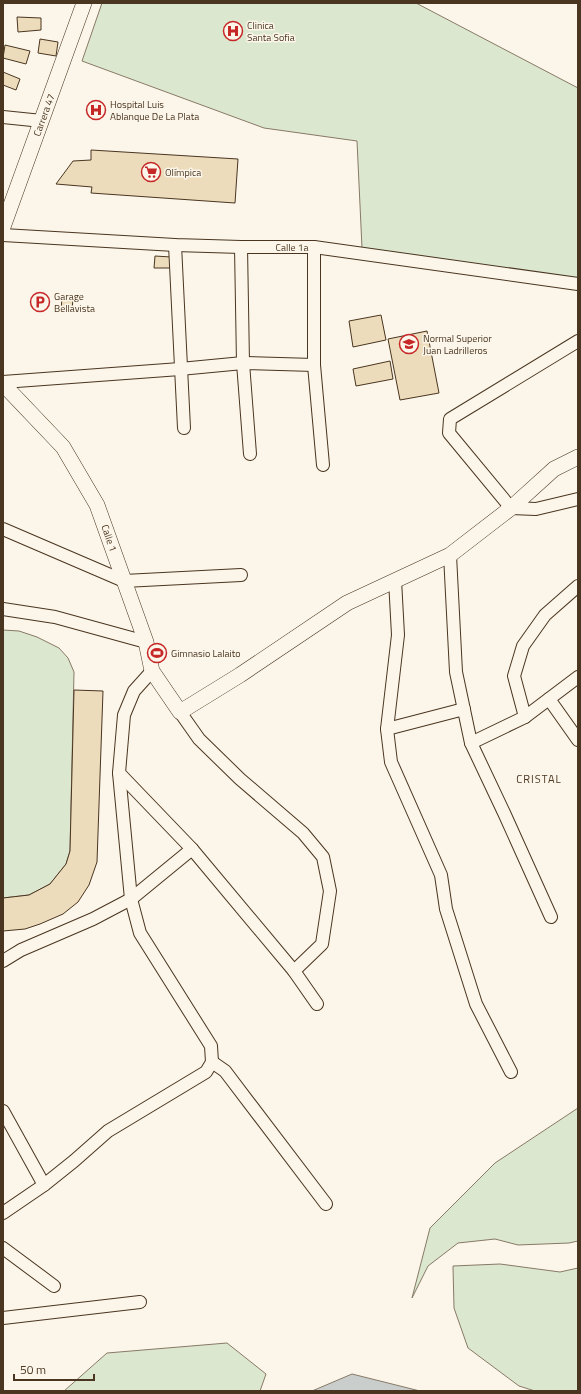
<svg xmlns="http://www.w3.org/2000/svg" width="581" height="1394" viewBox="0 0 581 1394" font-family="'Titillium Web',sans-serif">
<rect width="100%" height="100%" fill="#fbf6e9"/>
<g fill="#dce7d0" stroke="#887966">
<polygon points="102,3 416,3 578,88 578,279 362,248 357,141 264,128 82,61"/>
<polygon points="3,630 19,631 37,637 59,648 68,658 74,672 70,851 66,864 50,884 29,895 3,898"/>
<polygon points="578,1108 578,1241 569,1243 518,1245 495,1239 458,1243 428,1266 412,1298 430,1228 495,1163"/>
<polygon points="500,1264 560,1272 578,1268 578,1391 535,1391 519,1386 468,1348 454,1308 453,1266"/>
<polygon points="227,1343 266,1374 260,1391 64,1391 107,1353"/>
</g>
<polygon fill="#c9cecd" stroke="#887966" points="352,1374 420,1391 312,1391"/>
<g fill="#ecdcbc" stroke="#4a3520">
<polygon points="17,17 41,18 41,30 18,32"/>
<polygon points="40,39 58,42 56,56 38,53"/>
<polygon points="5,45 30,51 26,64 3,58"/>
<polygon points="3,72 20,79 16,90 3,85"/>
<polygon points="91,150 238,159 235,203 91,193 92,187 56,184 73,161 91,160"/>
<polygon points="155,256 171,257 171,268 154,268"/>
<polygon points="62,297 73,298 72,311 61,311"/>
<polygon points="381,315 386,340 353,347 349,321"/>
<polygon points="427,331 439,393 400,400 388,339"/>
<polygon points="390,361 393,379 356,386 353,369"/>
<polygon points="74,690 103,691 97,862 89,885 78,902 63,914 40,924 25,929 3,931 3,898 29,895 50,884 66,864 70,851"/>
</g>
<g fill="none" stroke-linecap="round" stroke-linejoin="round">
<g stroke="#4a3520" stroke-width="14">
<g id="minor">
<polyline points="3,117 42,121"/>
<polyline points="3,235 175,245 241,247 314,247 578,284"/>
<polyline points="175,245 184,428"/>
<polyline points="241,247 243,363 250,454"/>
<polyline points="314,247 314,365 323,465"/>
<polyline points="578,341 450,419 449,433 511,508 536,509 578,499"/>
<polyline points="3,382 180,369 243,363 314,365"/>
<polyline points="3,529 124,581 241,575"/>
<polyline points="450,555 456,672 471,743 505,815 551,917"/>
<polyline points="395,580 398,635 387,729 391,762 441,875 446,909 476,1004 511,1072"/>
<polyline points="3,609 55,617 146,642"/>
<polyline points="549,699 578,740"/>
<polyline points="180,712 199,739 240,779 303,833 323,857 330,891 322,944 294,971"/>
<polyline points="525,717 514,676 523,646 545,615 578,586"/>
<polyline points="387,729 464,709"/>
<polyline points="471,743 525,717 578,677"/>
<polyline points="119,773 192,849 294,971 317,1004"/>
<polyline points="3,961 21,950 93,919 131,899 192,849"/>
<polyline points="212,1062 225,1071 326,1204"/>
<polyline points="3,1111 44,1185"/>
<polyline points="3,1213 44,1185 74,1161 108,1131 206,1072 212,1062 211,1046 140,933 131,899 119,773 124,715 134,691 152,671"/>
<polyline points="3,1248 54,1286"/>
<polyline points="3,1318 140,1302"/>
</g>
</g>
<g stroke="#4a3520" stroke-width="16">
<g id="major">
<polyline points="3,227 84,3"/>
<polyline points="3,384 63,447 97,505 146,642 152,671 180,712 240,675 347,603 450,555 511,508 554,469 578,457"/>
</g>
</g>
<use href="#minor" stroke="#fbf6e9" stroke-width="12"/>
<use href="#major" stroke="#fbf6e9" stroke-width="15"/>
</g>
<defs>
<g id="hospital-ring" transform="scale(1)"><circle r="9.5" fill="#fbf6e9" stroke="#c62828" stroke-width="1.5"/><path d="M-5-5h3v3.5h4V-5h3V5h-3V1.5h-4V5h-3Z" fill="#c62828"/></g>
<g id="supermarket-ring" transform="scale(1)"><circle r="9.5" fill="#fbf6e9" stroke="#c62828" stroke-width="1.5"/><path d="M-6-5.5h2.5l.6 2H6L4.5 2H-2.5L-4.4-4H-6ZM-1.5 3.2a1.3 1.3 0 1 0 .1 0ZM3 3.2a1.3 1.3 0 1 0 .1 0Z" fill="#c62828"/></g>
<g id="parking-ring" transform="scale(1)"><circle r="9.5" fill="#fbf6e9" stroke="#c62828" stroke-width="1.5"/><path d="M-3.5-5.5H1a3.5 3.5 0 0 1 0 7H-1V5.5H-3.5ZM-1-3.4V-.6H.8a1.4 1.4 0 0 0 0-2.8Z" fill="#c62828"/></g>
<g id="university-ring" transform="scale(1)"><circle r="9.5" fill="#fbf6e9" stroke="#c62828" stroke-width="1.5"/><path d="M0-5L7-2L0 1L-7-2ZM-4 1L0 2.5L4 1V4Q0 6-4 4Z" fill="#c62828"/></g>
<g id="stadium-ring" transform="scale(1)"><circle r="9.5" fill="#fbf6e9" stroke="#c62828" stroke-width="1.5"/><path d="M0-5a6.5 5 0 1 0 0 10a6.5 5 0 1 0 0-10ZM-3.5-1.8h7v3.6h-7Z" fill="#c62828"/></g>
</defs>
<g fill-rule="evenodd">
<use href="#hospital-ring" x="233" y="31"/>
<use href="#hospital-ring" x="96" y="110"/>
<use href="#supermarket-ring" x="151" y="172"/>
<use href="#parking-ring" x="40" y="302"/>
<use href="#university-ring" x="409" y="344"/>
<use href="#stadium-ring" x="157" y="653"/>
</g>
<g text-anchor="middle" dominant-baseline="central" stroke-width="3" stroke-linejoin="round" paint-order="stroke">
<g font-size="10" fill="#4a3520" stroke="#fbf6e9" text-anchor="start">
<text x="247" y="25">Clinica<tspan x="247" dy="12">Santa Sofia</tspan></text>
<text x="110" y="104">Hospital Luis<tspan x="110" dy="12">Ablanque De La Plata</tspan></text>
<text x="165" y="172">Olímpica</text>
<text x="54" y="296">Garage<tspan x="54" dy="12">Bellavista</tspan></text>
<text x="423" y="338">Normal Superior<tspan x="423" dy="12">Juan Ladrilleros</tspan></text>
<text x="171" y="653">Gimnasio Lalaito</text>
</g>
<g font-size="10" fill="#4a3520" stroke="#fbf6e9">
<text transform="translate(44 115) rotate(-70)">Carrera 47</text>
<text x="292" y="247">Calle 1a</text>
<text transform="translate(109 538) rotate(71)">Calle 1</text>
</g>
<g font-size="11" letter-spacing="1" fill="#4a3520" stroke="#fbf6e9">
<text x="539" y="779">CRISTAL</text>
</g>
</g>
<rect width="581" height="1394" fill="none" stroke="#4a3520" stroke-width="8"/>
<path d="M14 1374v6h80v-6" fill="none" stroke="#4a3520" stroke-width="2"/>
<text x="20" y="1374" font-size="12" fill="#4a3520" stroke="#fbf6e9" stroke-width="3" paint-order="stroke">50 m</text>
</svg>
